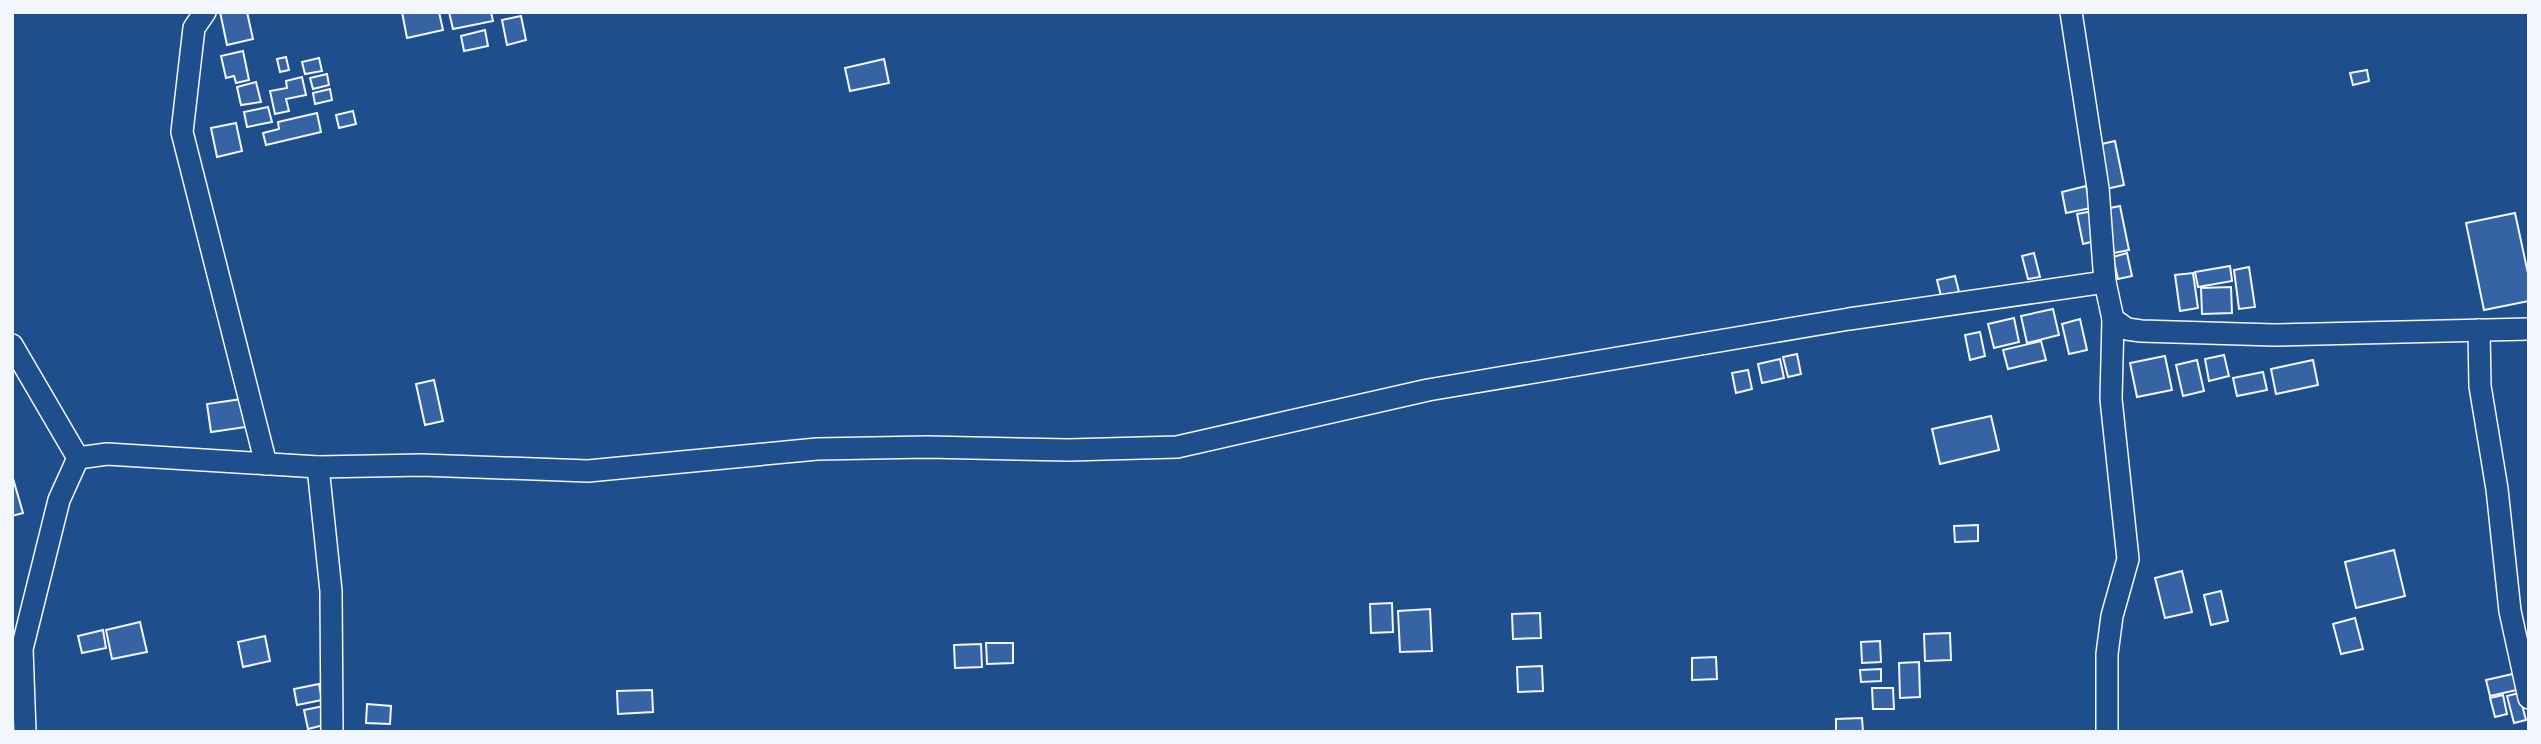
<svg xmlns="http://www.w3.org/2000/svg" width="2541" height="744" viewBox="0 0 2541 744" font-family="Raleway,sans-serif">
<rect width="100%" height="100%" fill="#1f4e8c"/>
<g fill="#3563a3" stroke="#f2f6ff" stroke-width="2">
<polygon points="220,12 247,12 253,39 227,45"/>
<polygon points="402,12 439,12 443,30 407,38"/>
<polygon points="449,12 491,12 493,21 453,29"/>
<polygon points="521,16 526,40 507,45 502,20"/>
<polygon points="485,30 488,46 464,51 461,36"/>
<polygon points="243,51 249,80 236,83 234,76 226,78 221,56"/>
<polygon points="286,57 289,70 280,72 277,59"/>
<polygon points="319,58 322,71 305,74 302,62"/>
<polygon points="884,59 889,83 850,91 845,68"/>
<polygon points="2367,70 2369,81 2353,85 2350,73"/>
<polygon points="327,74 329,85 313,89 310,78"/>
<polygon points="302,77 306,95 286,99 289,111 275,114 270,91 287,88 286,81"/>
<polygon points="256,82 261,102 241,105 237,87"/>
<polygon points="330,89 332,100 315,104 313,93"/>
<polygon points="268,107 272,122 247,127 244,112"/>
<polygon points="353,111 356,124 339,128 336,115"/>
<polygon points="317,113 321,132 266,145 263,133 279,129 278,122"/>
<polygon points="236,123 242,151 217,157 211,128"/>
<polygon points="2115,141 2124,185 2106,189 2097,145"/>
<polygon points="2086,186 2091,208 2066,213 2062,192"/>
<polygon points="2120,206 2129,250 2114,253 2105,209"/>
<polygon points="2093,211 2099,240 2083,244 2077,214"/>
<polygon points="2515,213 2529,278 2529,301 2484,310 2466,223"/>
<polygon points="2034,253 2040,277 2028,279 2022,256"/>
<polygon points="2127,253 2132,276 2118,279 2113,257"/>
<polygon points="2230,266 2232,281 2198,287 2195,272"/>
<polygon points="2249,267 2255,307 2239,309 2234,270"/>
<polygon points="2193,273 2198,308 2180,311 2175,275"/>
<polygon points="1955,276 1959,292 1941,296 1937,280"/>
<polygon points="2231,287 2232,313 2202,314 2201,288"/>
<polygon points="2053,309 2059,335 2027,343 2021,316"/>
<polygon points="2014,318 2019,342 1994,348 1988,324"/>
<polygon points="2080,319 2087,350 2069,354 2062,324"/>
<polygon points="1980,332 1985,356 1970,360 1965,335"/>
<polygon points="2041,341 2046,360 2008,369 2003,350"/>
<polygon points="1797,354 1801,374 1788,377 1783,357"/>
<polygon points="2224,355 2229,376 2209,381 2205,359"/>
<polygon points="2165,356 2172,390 2137,397 2130,363"/>
<polygon points="1780,359 1784,378 1762,383 1758,364"/>
<polygon points="2197,360 2204,391 2183,396 2176,365"/>
<polygon points="2313,360 2318,385 2276,394 2271,369"/>
<polygon points="1748,370 1752,389 1736,393 1732,373"/>
<polygon points="2263,372 2267,390 2237,396 2233,378"/>
<polygon points="434,380 443,421 425,425 416,384"/>
<polygon points="242,399 246,427 211,432 207,404"/>
<polygon points="1991,416 1999,450 1940,464 1932,429"/>
<polygon points="12,475 23,513 12,516"/>
<polygon points="1978,525 1978,541 1955,542 1954,526"/>
<polygon points="2394,550 2405,596 2356,608 2345,562"/>
<polygon points="2182,571 2192,612 2165,618 2155,578"/>
<polygon points="2221,591 2228,621 2211,625 2204,595"/>
<polygon points="1392,603 1393,632 1371,633 1370,604"/>
<polygon points="1430,609 1432,651 1400,652 1398,611"/>
<polygon points="1540,613 1541,638 1513,639 1512,614"/>
<polygon points="2355,618 2363,649 2341,654 2333,624"/>
<polygon points="140,622 147,652 112,659 106,630"/>
<polygon points="103,630 106,648 82,653 78,636"/>
<polygon points="1950,633 1951,660 1925,661 1924,634"/>
<polygon points="265,636 270,661 243,667 238,642"/>
<polygon points="1880,641 1881,662 1862,663 1861,642"/>
<polygon points="986,643 1013,643 1013,663 987,664"/>
<polygon points="981,644 982,667 955,668 954,645"/>
<polygon points="1716,657 1717,679 1692,680 1692,658"/>
<polygon points="1919,662 1920,697 1900,698 1899,663"/>
<polygon points="1542,666 1543,691 1518,692 1517,667"/>
<polygon points="1881,669 1881,681 1861,682 1860,670"/>
<polygon points="2517,673 2521,689 2490,696 2486,680"/>
<polygon points="319,684 322,700 297,705 294,689"/>
<polygon points="1872,688 1893,688 1894,709 1873,709"/>
<polygon points="652,690 653,712 618,714 617,691"/>
<polygon points="2519,693 2526,720 2514,723 2507,696"/>
<polygon points="2503,695 2507,714 2495,717 2490,698"/>
<polygon points="367,704 391,706 390,724 366,723"/>
<polygon points="324,706 328,724 308,729 304,710"/>
<polygon points="1862,718 1863,732 1836,732 1836,719"/>
</g>
<g fill="none" stroke-linecap="round" stroke-linejoin="round">
<g stroke="#f2f6ff" stroke-width="24">
<g id="minor">
<polyline points="205,12 194,28 182,132 266,464"/>
<polyline points="2071,12 2098,188 2105,282"/>
<polyline points="2479,330 2480,386 2497,489 2510,611 2529,698"/>
<polyline points="12,345 78,458"/>
<polyline points="318,467 331,591 332,732"/>
<polyline points="25,732 22,649 59,500 78,458 107,454 318,467 422,465 588,471 817,449 927,447 1069,450 1177,447 1428,390 1849,319 2105,282 2113,319 2127,329 2141,331 2274,335 2529,329"/>
<polyline points="2107,732 2107,654 2112,616 2128,559 2111,399 2113,319"/>
</g>
</g>
<use href="#minor" stroke="#1f4e8c" stroke-width="21"/>
</g>
<rect width="2541" height="744" fill="none" stroke="#f2f6ff" stroke-width="28"/>
</svg>
